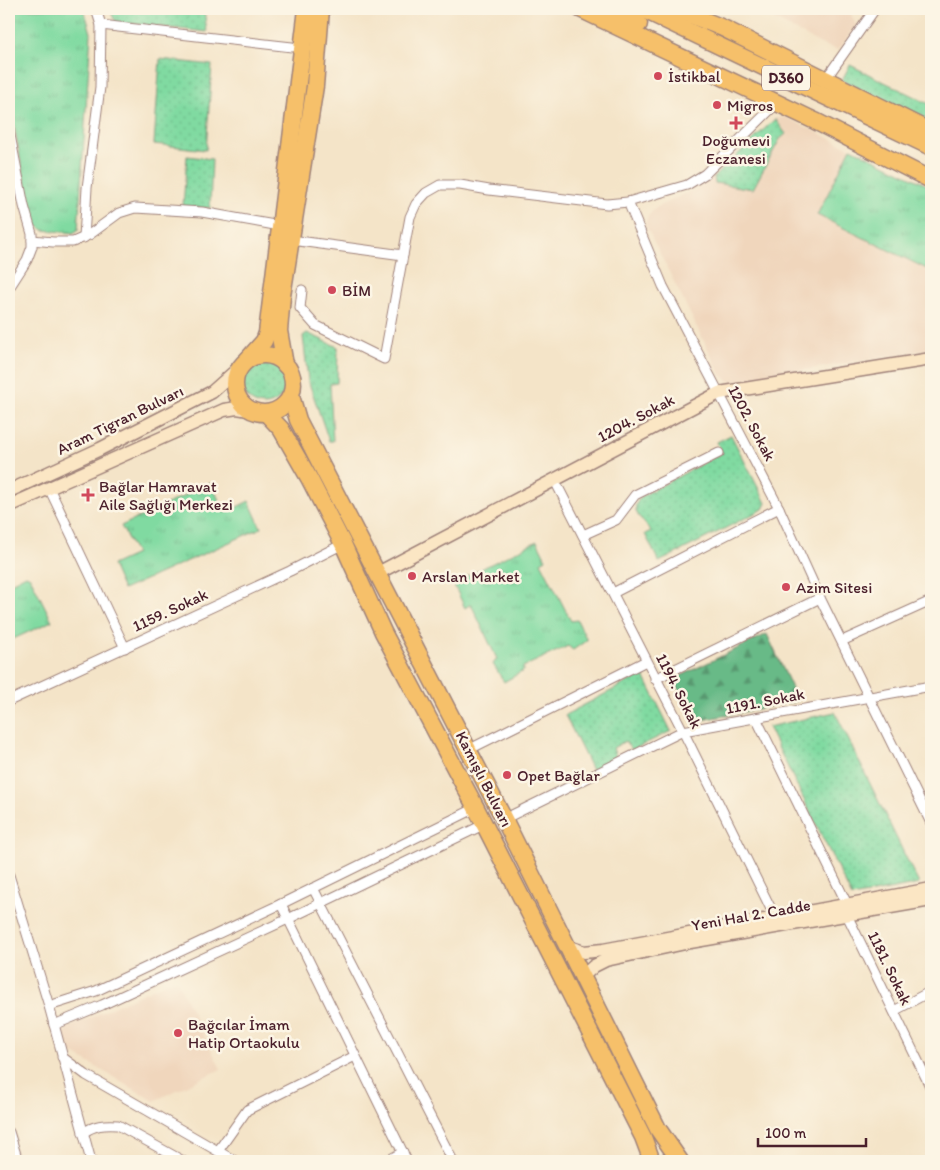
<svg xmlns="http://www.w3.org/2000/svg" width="940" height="1170" viewBox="0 0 940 1170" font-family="Itim,sans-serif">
<defs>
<pattern id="grass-dots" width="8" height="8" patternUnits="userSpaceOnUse" patternTransform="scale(1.25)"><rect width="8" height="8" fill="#80daa1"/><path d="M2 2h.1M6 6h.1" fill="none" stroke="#70bb8b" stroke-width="1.8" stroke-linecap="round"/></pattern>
<pattern id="forest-firs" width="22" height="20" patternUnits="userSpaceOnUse" patternTransform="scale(1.25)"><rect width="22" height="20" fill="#68ba87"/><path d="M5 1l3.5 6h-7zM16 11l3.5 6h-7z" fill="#58976f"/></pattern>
<pattern id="park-tufts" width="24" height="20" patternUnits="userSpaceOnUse" patternTransform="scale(1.25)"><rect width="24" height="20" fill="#80daa1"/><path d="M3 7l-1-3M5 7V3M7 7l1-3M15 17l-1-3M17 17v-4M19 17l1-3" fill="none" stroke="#70bb8b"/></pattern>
</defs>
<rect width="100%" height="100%" fill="#fcf5e5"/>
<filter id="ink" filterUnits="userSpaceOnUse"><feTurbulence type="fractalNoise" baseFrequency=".02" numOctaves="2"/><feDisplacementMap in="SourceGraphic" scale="10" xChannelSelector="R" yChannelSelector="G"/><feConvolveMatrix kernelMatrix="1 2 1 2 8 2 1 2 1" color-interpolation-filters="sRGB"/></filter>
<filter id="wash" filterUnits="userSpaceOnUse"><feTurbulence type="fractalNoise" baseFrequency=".0096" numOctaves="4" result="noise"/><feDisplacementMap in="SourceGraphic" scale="20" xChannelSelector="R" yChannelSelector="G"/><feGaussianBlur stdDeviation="1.12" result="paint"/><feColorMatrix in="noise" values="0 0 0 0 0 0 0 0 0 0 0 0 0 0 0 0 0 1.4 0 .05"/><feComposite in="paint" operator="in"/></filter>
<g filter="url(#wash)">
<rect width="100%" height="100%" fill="#f4e4c8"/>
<g fill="#f0d6bc">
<polygon points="755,9 855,9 851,15 856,25 838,50 823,45"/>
<polygon points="785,117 931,187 931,348 911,353 730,382 721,375 645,224 648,216 657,207 706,184 775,119"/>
<polygon points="172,980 177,981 221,1069 154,1101 69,1051 64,1033 68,1028"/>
</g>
<g fill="url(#grass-dots)" stroke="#657c66">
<polygon points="109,9 204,9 207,32 116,22"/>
<polygon points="160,59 212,65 206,150 154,144"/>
<polygon points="850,65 931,105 931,124 842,80"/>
<polygon points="775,119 786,134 780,139 753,189 715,183 714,177"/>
<polygon points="187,156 212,159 210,208 183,206"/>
<polygon points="307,333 338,347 337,383 330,384 333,441 329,441 308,380 303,336"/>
<circle cx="264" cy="383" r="22"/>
<path d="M731,435L766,503L763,509L659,562L645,534L651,531C641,518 626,509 644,495L722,453L717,442Z"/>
<polygon points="643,674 671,731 632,750 625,741 613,748 616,757 592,770 565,715"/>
<polygon points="835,712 919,884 852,897 768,727"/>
</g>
<polygon fill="url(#forest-firs)" stroke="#596c59" points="767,634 798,701 698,721 692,718 674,679"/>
<g fill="url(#park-tufts)" stroke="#657c66">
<polygon points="9,9 84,9 85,12 91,33 78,230 73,233 43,230 35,223 22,169 9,97"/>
<polygon points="851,148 931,187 931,271 817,215"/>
<polygon points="211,483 225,513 249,501 261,528 123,590 112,565 136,554 121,526"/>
<polygon points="537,541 546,559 541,562 571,621 577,620 587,640 573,650 568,646 523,667 523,671 504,682 493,664 497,659 471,604 465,608 453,583"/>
<polygon points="26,575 30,577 52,621 9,641 9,584"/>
</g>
</g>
<g filter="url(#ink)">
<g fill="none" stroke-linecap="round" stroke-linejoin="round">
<g stroke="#9f827a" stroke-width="11">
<g id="street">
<polyline points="101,25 292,47"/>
<polyline points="825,80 875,9"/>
<polyline points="777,103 705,174 687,185 628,202 663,286 779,508 820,598 931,823"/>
<polyline points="9,130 24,206 32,234 32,247 27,260 9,288"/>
<polyline points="84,238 87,188 100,87 101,25 96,9"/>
<polyline points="32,240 53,242 73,242 89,235 119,213 135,208 202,212 280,226"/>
<polyline points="291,240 403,255"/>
<polyline points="302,290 300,308 315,325 384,359 410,217 416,204 426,193 440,185 460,185 489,190 607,204 628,202"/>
<polyline points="554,479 683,731 775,917"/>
<polyline points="49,488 125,648"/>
<polyline points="583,535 616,520 635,495 719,453"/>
<polyline points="613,593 779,508"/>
<polyline points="842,641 931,601"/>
<polyline points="655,679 820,598"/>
<polyline points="9,701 290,571 343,544"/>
<polyline points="756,718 847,904"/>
<polyline points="468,750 646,661"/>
<polyline points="504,819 683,731 931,686"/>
<polyline points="9,875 49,1006 91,1161"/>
<polyline points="313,888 453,1161"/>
<polyline points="281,904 407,1161"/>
<polyline points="847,915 931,1088"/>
<polyline points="49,1006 96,991 281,904 476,808"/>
<polyline points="894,1011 931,991"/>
<polyline points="54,1025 102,1005 288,919 483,825"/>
<polyline points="62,1057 86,1075 235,1161"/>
<polyline points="9,1132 18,1161"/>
<path d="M83,1133C94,1125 104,1124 118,1125L183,1161"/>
<polyline points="218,1151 247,1110 355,1056"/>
<polyline points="387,1161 403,1152"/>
</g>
</g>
<g stroke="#9f827a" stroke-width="15">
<g id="secondary">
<polyline points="9,491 100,449 212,392 240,367"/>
<polyline points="9,506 224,410 237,408 249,410"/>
<polyline points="378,573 719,393 931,359"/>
<polyline points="569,947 584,952 603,950 931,889"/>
<polyline points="583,976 594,966 606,960 690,942 931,900"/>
</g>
</g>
<g stroke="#9f827a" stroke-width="19">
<g id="highway">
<polyline points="580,9 815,121 931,180"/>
<polyline points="607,9 639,24"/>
<polyline points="642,9 931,147"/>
<polyline points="676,9 723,28 931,132"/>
<circle cx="264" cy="384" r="29"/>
<polyline points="247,360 264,341 267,333 307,9"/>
<polyline points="285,365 279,331 282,296 315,86 321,9"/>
<polyline points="291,396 298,420 504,819 658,1129 680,1161"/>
<polyline points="267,414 281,429 309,478 343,544 383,632 476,808 643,1137 652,1161"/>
</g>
</g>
<use href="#street" stroke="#fff" stroke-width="9"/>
<use href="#secondary" stroke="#fbe6c4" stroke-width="12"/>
<use href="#highway" stroke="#f6c06b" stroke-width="16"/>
</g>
</g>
<g fill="#d1495b" stroke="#fcf5e5" stroke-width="2">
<circle cx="658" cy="76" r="5"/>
<circle cx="717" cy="105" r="5"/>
<path d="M733.5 115.5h5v5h5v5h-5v5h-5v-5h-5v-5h5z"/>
<circle cx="332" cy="290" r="5"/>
<path d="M85.5 487.5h5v5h5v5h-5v5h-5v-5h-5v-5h5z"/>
<circle cx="412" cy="576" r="5"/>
<circle cx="786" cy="587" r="5"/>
<circle cx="507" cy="775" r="5"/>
<circle cx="178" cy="1033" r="5"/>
</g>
<g text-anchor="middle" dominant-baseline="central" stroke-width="5" stroke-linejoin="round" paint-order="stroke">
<rect fill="#fcf5e5" stroke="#7f5f63" stroke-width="1" x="762" y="65.5" width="48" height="25" rx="4"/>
<g font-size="15" font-weight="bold" fill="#4a1f2b">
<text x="786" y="78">D360</text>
</g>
<g font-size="16" fill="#4a1f2b" stroke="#fcf5e5" text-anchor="start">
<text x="668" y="76">İstikbal</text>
<text x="727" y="105">Migros</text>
<text x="736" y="140" text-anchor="middle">Doğumevi<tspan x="736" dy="18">Eczanesi</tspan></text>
<text x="342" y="290">BİM</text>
<text x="99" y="486">Bağlar Hamravat<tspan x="99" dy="18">Aile Sağlığı Merkezi</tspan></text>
<text x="422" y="576">Arslan Market</text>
<text x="796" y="587">Azim Sitesi</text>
<text x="517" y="775">Opet Bağlar</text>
<text x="188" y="1024">Bağcılar İmam<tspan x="188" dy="18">Hatip Ortaokulu</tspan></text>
</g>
<g font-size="16" fill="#4a1f2b" stroke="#fcf5e5">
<text transform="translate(636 418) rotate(-28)">1204. Sokak</text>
<text transform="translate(120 420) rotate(-26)">Aram Tigran Bulvarı</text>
<text transform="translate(752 423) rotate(62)">1202. Sokak</text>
<text transform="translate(170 610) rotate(-25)">1159. Sokak</text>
<text transform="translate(679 691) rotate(63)">1194. Sokak</text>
<text transform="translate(765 701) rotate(-11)">1191. Sokak</text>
<text transform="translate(484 779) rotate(63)">Kamışlı Bulvarı</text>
<text transform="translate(751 915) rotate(-10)">Yeni Hal 2. Cadde</text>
<text transform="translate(890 968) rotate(64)">1181. Sokak</text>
</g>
</g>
<rect width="940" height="1170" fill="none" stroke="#fcf5e5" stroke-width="30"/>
<path d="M758 1138v8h108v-8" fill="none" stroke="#4a1f2b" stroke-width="2.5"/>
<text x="765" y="1138" font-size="15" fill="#4a1f2b" stroke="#fcf5e5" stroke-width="4" paint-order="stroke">100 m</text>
</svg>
